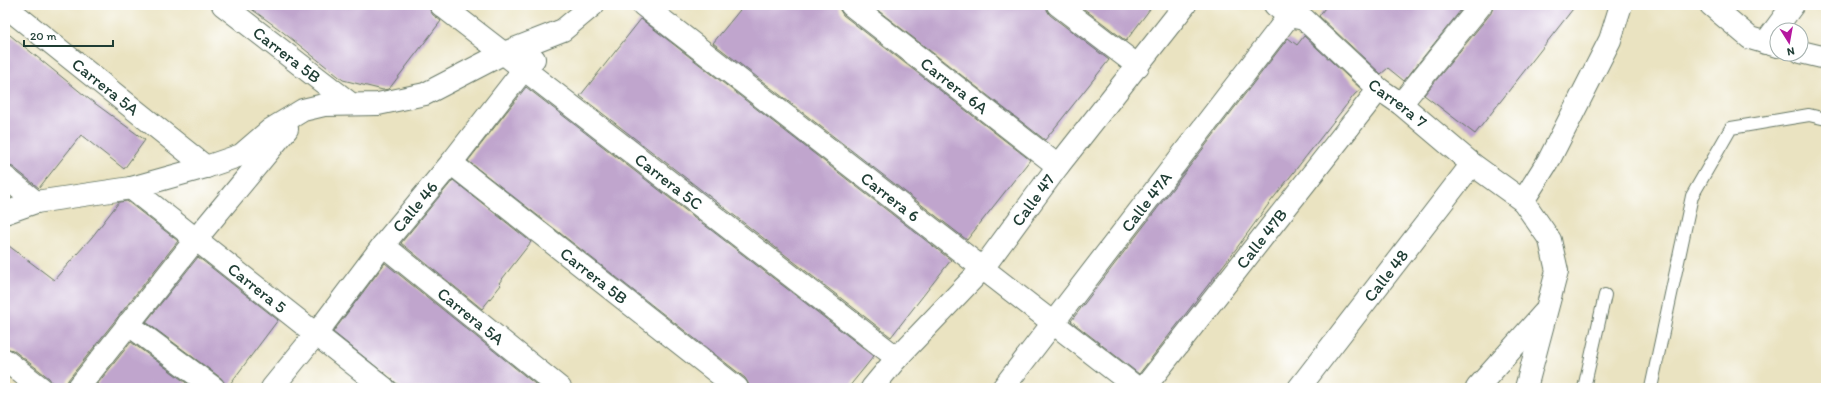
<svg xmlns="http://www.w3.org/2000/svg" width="1831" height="393" viewBox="0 0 1831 393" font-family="Itim,sans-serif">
<rect width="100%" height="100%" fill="#fff"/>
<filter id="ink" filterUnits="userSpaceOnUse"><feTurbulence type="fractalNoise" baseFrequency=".025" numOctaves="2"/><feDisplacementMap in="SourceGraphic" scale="8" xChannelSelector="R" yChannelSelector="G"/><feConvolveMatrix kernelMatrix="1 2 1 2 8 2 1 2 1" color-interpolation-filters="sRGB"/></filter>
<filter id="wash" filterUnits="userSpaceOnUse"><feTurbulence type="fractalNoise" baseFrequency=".012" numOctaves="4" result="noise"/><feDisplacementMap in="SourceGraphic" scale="16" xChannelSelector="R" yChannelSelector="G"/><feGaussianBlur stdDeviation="0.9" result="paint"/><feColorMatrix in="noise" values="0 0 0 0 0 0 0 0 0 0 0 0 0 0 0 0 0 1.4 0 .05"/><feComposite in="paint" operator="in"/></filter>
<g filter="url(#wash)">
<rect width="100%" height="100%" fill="#eae3c1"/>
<g id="blocks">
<g fill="#c0a5cd">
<polygon points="246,5 429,5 430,10 433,15 441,21 389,89 383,90 343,80 279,29"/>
<polygon points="744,5 839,5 840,10 843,15 1030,160 967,240 713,43"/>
<polygon points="871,5 1046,5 1047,10 1050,15 1109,60 1045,140"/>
<polygon points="1079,5 1153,5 1126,41"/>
<polygon points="1327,5 1465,5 1404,81 1388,68 1381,74 1319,16"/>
<polygon points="1493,5 1576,5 1475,134 1424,95 1491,13"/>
<polygon points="641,19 951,260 891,337 580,96"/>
<polygon points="5,31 89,99 145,140 124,169 81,135 39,188 13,167 5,165"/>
<polygon points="1304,36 1361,89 1355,94 1268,205 1236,249 1139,374 1071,321 1288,38 1297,45"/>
<polygon points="526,87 874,356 848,388 749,388 748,383 745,378 468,161"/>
<polygon points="453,180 531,242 499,283 501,285 482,309 401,243"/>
<polygon points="127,201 178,241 68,380 66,388 53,388 52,383 49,378 13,350 5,348 5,243 54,280 92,237 119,202"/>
<polygon points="198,257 278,320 227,388 221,378 146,322"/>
<polygon points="385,263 540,388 402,388 394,381 333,332"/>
<polygon points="131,342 193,388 94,388"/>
</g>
</g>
</g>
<g filter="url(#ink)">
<use href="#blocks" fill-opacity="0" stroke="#667765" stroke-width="1"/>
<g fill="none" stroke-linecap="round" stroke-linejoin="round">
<g stroke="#667765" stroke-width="14">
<g id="lane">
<polyline points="1584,388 1605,295"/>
<polyline points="1651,388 1692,196 1731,128 1809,115 1826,119"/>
</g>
</g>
<g stroke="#667765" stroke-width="24">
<g id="street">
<path id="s1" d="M223,5L351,104"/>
<path id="s2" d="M441,5L897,358"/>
<path id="s3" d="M643,5L1137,388"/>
<path id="s4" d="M851,5L1058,166"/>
<polyline points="1058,5 1138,66"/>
<path id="s5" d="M1275,5L1289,16L1304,19L1379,89L1401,104L1472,164L1523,201"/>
<polyline points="1711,5 1750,38 1777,46"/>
<path id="s6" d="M5,6L206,167"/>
<polyline points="1765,43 1793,5"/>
<polyline points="1801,52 1826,58"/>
<polyline points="1401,104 1481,5"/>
<path id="s7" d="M451,163L737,388"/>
<polyline points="5,177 36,202"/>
<path id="s8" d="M131,188L384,388"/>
<polyline points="5,213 36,202 131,188 206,167 241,155 270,130 303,110 324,105 378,104 425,94 504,53 563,30 593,5"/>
<path id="s9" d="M383,245L560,388"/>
<polyline points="128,324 214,388"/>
<polyline points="5,360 41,388"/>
<polyline points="78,388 196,239 287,129"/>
<path id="s10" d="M272,388L316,334L383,245L451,163L524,69L534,59"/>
<path id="s11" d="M872,388L897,358L983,268L1058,166L1185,5"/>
<path id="s12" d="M1003,388L1289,16"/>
<path id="s13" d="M1144,388L1379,89"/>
<path id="s14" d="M1299,388L1472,164"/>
<polyline points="1477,388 1543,314"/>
<polyline points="1526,388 1557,271 1550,240 1523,201 1550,158 1610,40 1621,5"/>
</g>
</g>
<use href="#lane" stroke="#fff" stroke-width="12"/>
<use href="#street" stroke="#fff" stroke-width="22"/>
</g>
</g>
<g text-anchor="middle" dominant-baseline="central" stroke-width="4" stroke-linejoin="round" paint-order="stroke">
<g font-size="17" fill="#1f3d34" stroke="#fff">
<text stroke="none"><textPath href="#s1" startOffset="81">Carrera 5B</textPath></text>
<text stroke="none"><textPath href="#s4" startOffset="131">Carrera 6A</textPath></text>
<text stroke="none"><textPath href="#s6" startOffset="129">Carrera 5A</textPath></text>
<text stroke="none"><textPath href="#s5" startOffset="159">Carrera 7</textPath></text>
<text stroke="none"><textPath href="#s2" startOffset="288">Carrera 5C</textPath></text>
<text stroke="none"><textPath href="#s3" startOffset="313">Carrera 6</textPath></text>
<text stroke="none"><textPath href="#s11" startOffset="248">Calle 47</textPath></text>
<text stroke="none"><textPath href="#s12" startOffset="235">Calle 47A</textPath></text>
<text stroke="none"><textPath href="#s10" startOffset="231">Calle 46</textPath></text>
<text stroke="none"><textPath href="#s13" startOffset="190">Calle 47B</textPath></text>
<text stroke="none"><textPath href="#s7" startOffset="182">Carrera 5B</textPath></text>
<text stroke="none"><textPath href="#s14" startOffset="142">Calle 48</textPath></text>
<text stroke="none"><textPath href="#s8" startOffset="161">Carrera 5</textPath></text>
<text stroke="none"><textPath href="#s9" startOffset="113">Carrera 5A</textPath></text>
</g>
</g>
<rect width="1831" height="393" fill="none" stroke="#fff" stroke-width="20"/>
<g transform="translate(1789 42) rotate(169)"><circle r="19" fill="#ffffff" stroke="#a5b1ae"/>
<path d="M0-3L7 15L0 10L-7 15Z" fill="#b5179e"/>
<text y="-6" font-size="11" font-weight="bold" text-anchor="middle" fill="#1f3d34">N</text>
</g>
<path d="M24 40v6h89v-6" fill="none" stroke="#1f3d34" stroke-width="2"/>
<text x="30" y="40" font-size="12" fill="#1f3d34" stroke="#ffffff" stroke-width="3" paint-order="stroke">20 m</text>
</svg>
